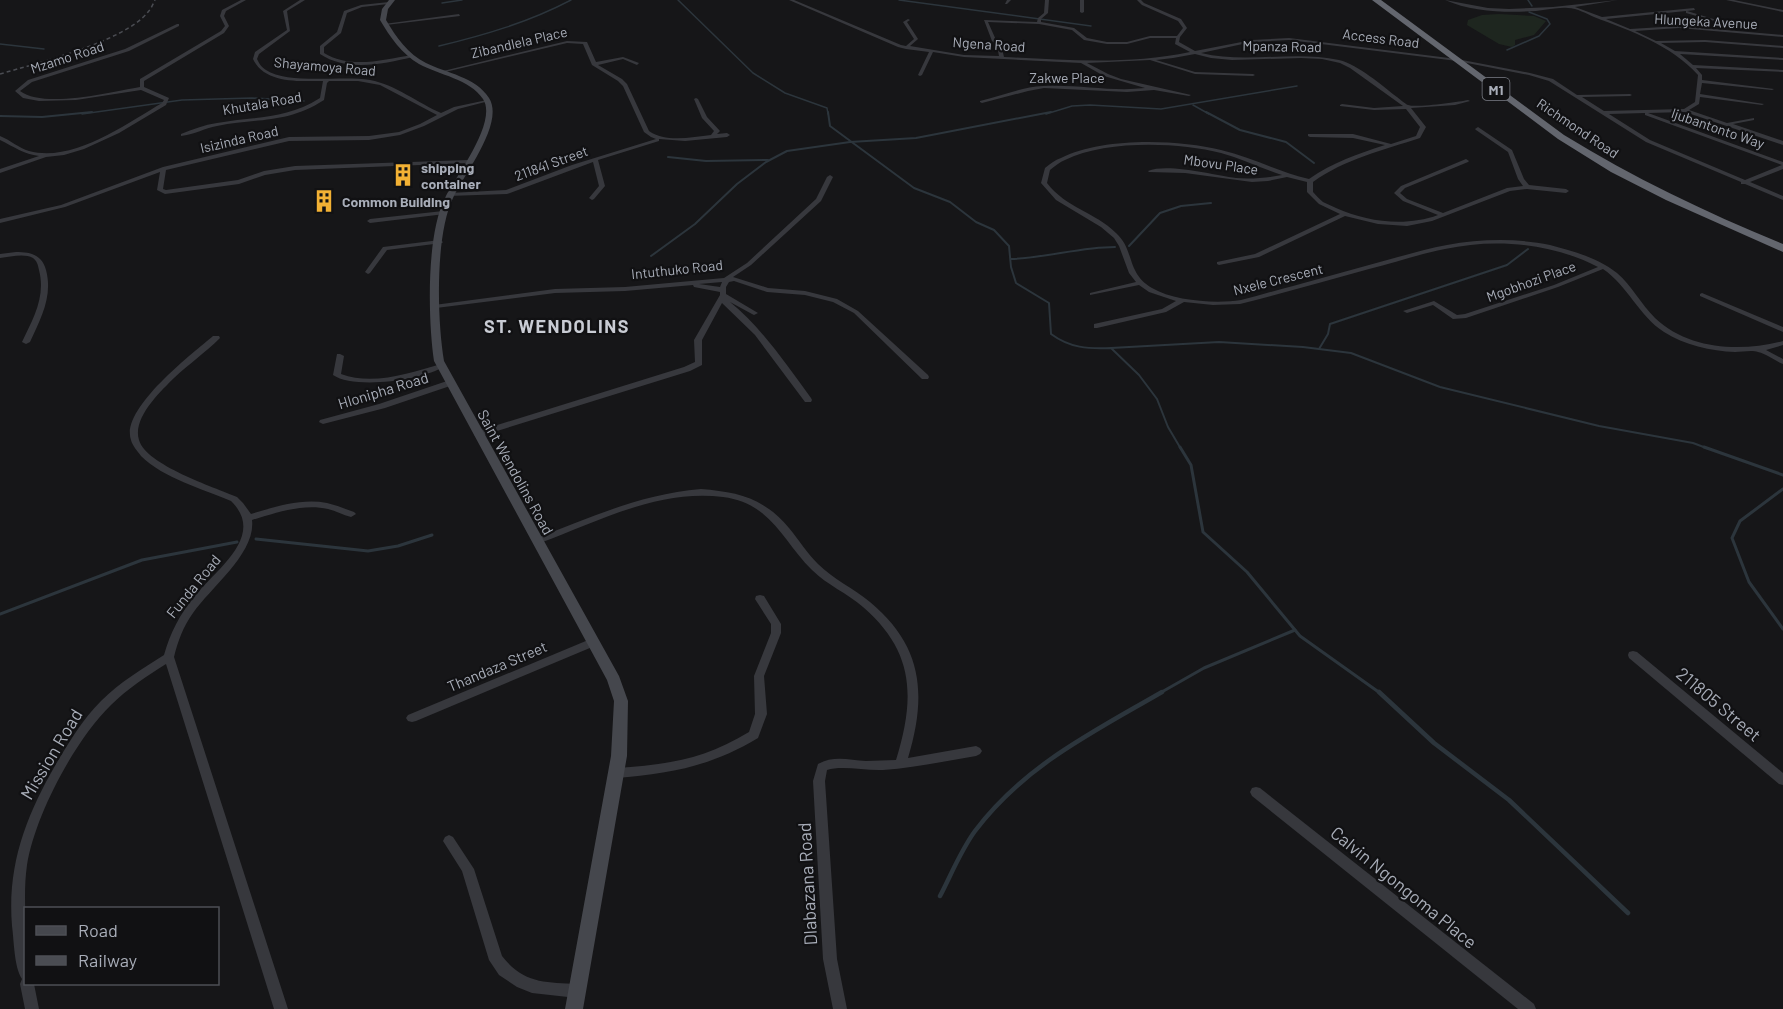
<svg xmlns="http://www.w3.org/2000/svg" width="1783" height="1009" viewBox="0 0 1783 1009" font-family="Barlow,sans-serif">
<rect width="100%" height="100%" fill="#161618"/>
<polygon fill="#1e261f" points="1499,14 1534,16 1546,21 1534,35 1515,40 1515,45 1512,47 1499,44 1467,25 1468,20 1482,15"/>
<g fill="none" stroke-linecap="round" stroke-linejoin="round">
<g stroke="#2c353c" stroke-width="1.5">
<polyline points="678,0 753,73 785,93 827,108 828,114"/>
<polyline points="899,0 1091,26"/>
<polyline points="1528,0 1532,6"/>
<polyline points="442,3 462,0"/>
<polyline points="0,44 44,49"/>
<path d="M439,46C485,35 529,22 571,0"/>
<polyline points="1507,50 1539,36 1550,24 1547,19 1529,12"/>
<polyline points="1193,105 1209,114"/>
<polyline points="82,114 182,100 252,98 304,101"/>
<polyline points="1046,114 1072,106 1090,105 1161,109 1297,86"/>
</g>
<g stroke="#2c353c" stroke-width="2">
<path d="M828,112L830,126L914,188L950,202L976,222L994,230L1009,246L1011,267L1016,283L1049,303L1051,334C1070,348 1088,349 1111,348L1139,375L1157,399L1168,427L1181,449"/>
<polyline points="1206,112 1240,130 1286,142 1314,163"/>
<polyline points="0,116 42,117 92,112"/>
<polyline points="668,157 706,161 768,160"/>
<polyline points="1129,246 1160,213 1181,206 1211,203"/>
<polyline points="651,256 695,224 737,184 766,162 787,151 850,142 916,138 1051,112"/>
<path d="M1011,259C1046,258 1080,247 1115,247"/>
<polyline points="1111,348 1219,342 1303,347 1351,353 1440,387 1599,426 1693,443 1709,449"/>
<polyline points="1319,349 1328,334 1330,324 1507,265 1528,249"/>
</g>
<g stroke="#2c353c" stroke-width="3">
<polyline points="1180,447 1191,465 1203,532 1247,572 1300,636 1380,693"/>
<polyline points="1704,447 1783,475"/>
<polyline points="1783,489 1740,521 1732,538 1749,582 1783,629"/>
<polyline points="256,539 368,551 398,546 432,535"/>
<polyline points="0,614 142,560 237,542"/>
<polyline points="1160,693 1204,668 1295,630"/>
</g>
<g stroke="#2c353c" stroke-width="4.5">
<polyline points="1379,692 1434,743 1509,800 1628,913"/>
<path d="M940,896C951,875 961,850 975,831C1025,765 1093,732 1162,692"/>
</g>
<g fill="#37383d" fill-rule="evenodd">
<path d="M241,0H246L226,11L224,16L229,26L224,33L144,81V87L169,98L166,105L119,133L84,149L64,155L46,157L0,173V169L39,156C24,154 14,147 0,140V136C10,140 19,148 29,151C73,163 126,124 162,103L164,100L141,90L76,100L39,101L23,98L15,91L28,80L125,49L177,24H179V26L129,51L32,82L20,91C44,109 111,92 140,87V79L221,31L225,26L220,16L222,10Z"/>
<path d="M300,0H305L287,11L290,31L259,54L257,59C259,63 261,67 266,70C288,85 343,75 370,80C396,85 418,103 441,113L454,107L487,100L489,101L458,109L424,126L400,135L369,140L289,141L166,170L163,189L166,190L238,180L264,171L295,166L468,160L470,161V163L295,170L265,175L239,184L165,194L157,190L160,172L65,207L0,223V219L61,205L163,167L289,137L369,136L399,132L420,124L437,115L380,85L358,81H329L327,83L324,100C287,124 257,118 217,126C205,128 193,135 181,136V134C193,129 204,125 217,123C255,116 285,120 320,98L323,81C300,81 265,84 253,59L255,52L287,30L283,11Z"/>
<path d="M789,0H794L901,45L906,46L914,39L903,22L908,19L910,20L907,22L918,39L910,46L964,55L999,56L997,45L992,41L984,20L1037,22L1038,18L1044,13L1045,0H1049L1048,13L1041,19V22L1074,28L1087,38L1107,42H1127L1150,36H1177L1183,28L1178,21L1142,5L1137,0H1141L1144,3L1181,19L1187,28L1180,37L1179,42L1195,51L1252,40L1289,38L1457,59L1530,73L1553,79L1577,95L1630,94L1632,95L1630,96L1582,97L1604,111L1684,109L1695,102L1698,75C1671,45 1631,31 1594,17C1587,14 1577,8 1568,8C1558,7 1547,10 1536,11C1507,13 1472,12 1445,0L1488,8L1509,9L1553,7L1618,0L1575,7L1602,17L1694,8L1695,10L1687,11L1720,21L1718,22L1686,13V11L1606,19L1630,29L1679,26L1783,35V37L1679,28L1635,31L1656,41L1705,40L1783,46V48L1705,42L1661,43L1675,51L1783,58V60L1680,54L1693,65L1783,70V72L1696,68L1702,75V80L1774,89L1772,90L1702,83L1700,94L1764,104L1762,105L1700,97L1699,104L1689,110L1727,123L1754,118V120L1733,124L1783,141V145L1685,112L1648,113L1783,162V169L1750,182L1783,196V200L1745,184H1741V182L1646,142L1549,81L1529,75L1457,61L1289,40L1252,42L1201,53C1246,64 1294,50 1339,60C1359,65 1381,85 1397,97C1400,99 1405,104 1408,105C1415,108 1459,102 1468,100L1470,101L1455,105L1411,108L1426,127L1420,138C1383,150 1345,159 1313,182V192C1316,195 1319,199 1323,202C1327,204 1332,206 1336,208C1367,222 1406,227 1438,215L1403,201L1394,193L1401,186L1466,159L1469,161L1468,162L1405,188L1400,193L1407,199L1443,213L1507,188L1523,186L1518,179L1508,152L1476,130L1475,129L1478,127L1512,150L1524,179L1529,185L1566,189L1569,191L1566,193L1527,189L1510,191L1432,221L1407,226L1378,224L1345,216L1259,257L1219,265L1217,264V262L1255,254L1340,214L1319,204L1307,192V182L1287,177L1268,181L1252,182L1185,173L1149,172L1148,171C1168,163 1213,175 1236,178C1251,179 1266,178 1282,175C1261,168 1242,159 1221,153C1178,142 1105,140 1065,160C1060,162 1055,166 1050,170L1047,183C1066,208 1095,212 1116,233C1135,250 1126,273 1152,288C1174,301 1216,304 1241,300C1258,296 1276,290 1293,286C1328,276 1363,267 1398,257C1414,253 1430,248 1447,245C1480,239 1517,238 1550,245C1573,251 1598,258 1617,273C1632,286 1641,304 1655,318C1689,350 1741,352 1783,341V345L1766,350L1783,359V364C1775,361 1767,354 1758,352C1752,350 1742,352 1735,352C1711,351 1684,345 1664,332C1639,316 1628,286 1603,269L1558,287L1466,318L1453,319L1433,305L1407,313L1403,311L1434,301L1457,315L1465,314L1554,285L1598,267C1552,243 1495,238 1445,249C1419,254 1394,263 1369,269C1326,281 1283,293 1240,304L1213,305L1184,302L1166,312L1097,328H1094V324L1162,309L1176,301L1149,292L1139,285L1090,295V293L1136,282L1129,273L1119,246L1114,238L1101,227L1056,200L1041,183L1045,168C1050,164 1055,160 1061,158C1102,137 1177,139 1221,150C1251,157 1279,172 1309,179C1333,162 1358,154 1385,145L1353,138L1310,137L1308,136V134H1353L1391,144L1416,136L1420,127L1406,109L1374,110L1340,106V105L1342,104L1374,108L1403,106L1350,68L1340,63L1322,59L1301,58L1232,60L1211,58L1195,54L1173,58L1156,60L1195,72L1253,74L1255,75L1253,76L1195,74L1150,60L1087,63L1108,74L1121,79L1191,95L1189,96L1154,90L1127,92L1044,88L1028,91L982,103L980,102V101C1001,96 1022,87 1043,86C1077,84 1112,92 1145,88L1104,76L1081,63L964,57L933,52L922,75L920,76L918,75L929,52L906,49L898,47ZM988,22L1039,24L1072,30L1084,40L1107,44H1127L1150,38H1176L1175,44L1190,52C1129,65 1066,60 1004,57L1001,44L996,40ZM1645,113V115L1782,165L1745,180L1650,140L1609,114Z"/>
<polygon points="1007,0 1011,0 1007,4 1005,4"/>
<polygon points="1080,0 1084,0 1084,12 1082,13 1080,12"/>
<polygon points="1726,0 1734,0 1783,10 1783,12"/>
<path d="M389,2L388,4L362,7L347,13L341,33L324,47V53C349,69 384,60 411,55L413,57C383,64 347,72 320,54V46L337,32L344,11L361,5Z"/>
<polygon points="459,14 460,16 386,25 384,24"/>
<path d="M567,41L587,42L596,62L623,57L639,63L637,65L623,59L598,65L622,79L627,84L649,131C666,143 692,137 711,135L714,131L702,118L694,99L696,98L698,99L707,117L720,131L717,134L727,133L730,135L727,137L685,141L659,139V141L598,160L605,186L594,199L592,200L589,198L599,186L593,162L507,194L448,196L447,195L450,193L506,190L572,165L656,139L651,137L644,132L623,86L618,81L592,65L583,44L567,43L441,73L439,72Z"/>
<path d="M830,175L833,177L821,201L751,265L733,277L768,288L805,291L837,299L858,311L928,375L929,377L928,379H922L854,313L833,302L805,295L767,292L734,281L729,282L726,287V294L758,313L754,315L752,314L730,302C762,328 786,364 811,398L812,400L811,402H805L755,335L722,303L702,340V365L690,371L481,436H475L474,434L475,432L684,367L695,362L694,340L720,295V292L694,287L693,285L625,291L555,293L436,308L433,306L434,305L555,289L625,287L724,278L747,263L816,199L827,177ZM722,282L720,287L699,284Z"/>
<polygon points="443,211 446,213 445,214 370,223 367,221 370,219"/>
<polygon points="440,240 443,242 442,243 387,250 370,273 368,274 365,272 383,247"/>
<path d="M16,252C31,252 42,255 46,270C53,296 41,318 30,342L26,344L22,342C33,319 46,297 39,270C38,265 37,261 33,258C24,253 10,257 0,258V254Z"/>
<polygon points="1702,293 1783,327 1783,332 1700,296 1700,294"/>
<path d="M213,336H219L220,338C206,352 189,364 174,378C161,391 132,418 139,440C146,465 214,487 237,497L243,503L251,514C275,507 301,498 327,503C336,505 345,509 354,512L356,514L351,517C343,515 336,511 328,509C303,503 276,513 252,520C256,553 211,587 193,613C183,627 178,641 174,657L288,1009H274L166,664C147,676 127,689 111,705C75,740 35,815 27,865C24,886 25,907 26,929C26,947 26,965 26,984H34L39,1009H25L20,984L22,979C14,967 14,940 12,926C7,865 26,816 56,764C69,742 83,719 101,701C120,682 142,669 164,655C170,633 180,614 194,597C215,570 267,536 231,501C203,489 163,478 141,456C138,452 132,445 131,440C120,409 192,354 213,336Z"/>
<path d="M337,354H340L344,356L341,374C373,386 410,373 441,364L445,366C423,380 355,390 333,375Z"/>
<polygon points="447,381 450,381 454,383 453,385 385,408 323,424 319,422 320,420 379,404"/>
<path d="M701,489C738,492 764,498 789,528C799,540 807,553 818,564C833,579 853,588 870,602C923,646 927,695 908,758L976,746L980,748L982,751L980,754L976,756C945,761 914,768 883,770C866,771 842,765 827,770L825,781L837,959L847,1009H833L823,959L813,781L818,764C834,755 849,760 866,761C876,761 886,760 896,760C915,698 915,652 863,607C847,593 827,585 812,570C782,540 771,503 723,497C659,489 599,521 540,543L537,544L532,541L534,539C590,518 640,494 701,489Z"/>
<path d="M760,595L764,596L781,624V633L764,676L767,714L758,738C712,766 669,774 616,778L612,776L610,773L612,770L616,768C667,765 705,759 749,732L755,714L754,676L771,633V624L755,599L756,596Z"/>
<polygon points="593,638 597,639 598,642 597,645 416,721 412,722 408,721 406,718 408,715"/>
<polygon points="1633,651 1637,652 1783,773 1783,785 1779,784 1629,658 1628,655 1629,652"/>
<polygon points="1256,787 1260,788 1534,1004 1536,1009 1518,1009 1252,796 1250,792 1252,788"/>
<path d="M449,835L453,837L474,869L502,956C524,984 545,982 577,984L582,986L584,991L582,996L577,998L532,993L517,987L499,975L489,960L462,871L443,841L445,837Z"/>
</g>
<path fill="#45474d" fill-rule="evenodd" d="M389,0H395L388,9L386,20C396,37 408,54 426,63C446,73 476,77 489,98C505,123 464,174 453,198C435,235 437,320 444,361L619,676L628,701L627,756L583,1009H565L611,756L614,701L607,680L434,361C428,320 426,235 445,198C456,176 498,122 483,99C470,79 439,75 419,64C402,54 390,37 380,20L382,9Z"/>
<path fill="#63666e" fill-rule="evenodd" d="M1372,0H1381L1564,135C1634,178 1707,213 1783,244V252L1666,200L1611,172L1558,139Z"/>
<path stroke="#4a4c52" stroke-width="1.5" stroke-dasharray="4 3" stroke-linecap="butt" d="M0,74C37,63 124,42 148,12C151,9 153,4 155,0"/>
</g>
<defs>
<g id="building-bare" transform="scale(1.8)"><path d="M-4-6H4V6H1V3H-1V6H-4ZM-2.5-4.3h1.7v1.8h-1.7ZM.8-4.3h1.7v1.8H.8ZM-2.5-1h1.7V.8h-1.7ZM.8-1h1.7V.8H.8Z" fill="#f2b134" stroke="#111113" stroke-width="2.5" paint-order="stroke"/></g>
</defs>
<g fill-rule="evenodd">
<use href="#building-bare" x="403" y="175"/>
<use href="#building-bare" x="324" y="201"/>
</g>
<g text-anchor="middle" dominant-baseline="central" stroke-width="4.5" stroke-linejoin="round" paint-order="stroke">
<g font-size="14" fill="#a8adb8" stroke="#111113">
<text transform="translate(1706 21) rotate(3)">Hlungeka Avenue</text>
<text transform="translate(1381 38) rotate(7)">Access Road</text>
<text transform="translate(519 42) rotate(-13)">Zibandlela Place</text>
<text transform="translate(989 44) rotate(4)">Ngena Road</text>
<text transform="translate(1282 46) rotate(1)">Mpanza Road</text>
<text transform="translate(67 57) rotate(-18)">Mzamo Road</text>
<text transform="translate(325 66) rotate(5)">Shayamoya Road</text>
<text x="1067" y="77">Zakwe Place</text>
<text transform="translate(262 103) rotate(-10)">Khutala Road</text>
<text transform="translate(1578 128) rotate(34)">Richmond Road</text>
<text transform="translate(1718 128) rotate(19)">Ijubantonto Way</text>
<text transform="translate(239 139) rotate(-13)">Isizinda Road</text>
<text transform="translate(551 163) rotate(-20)">211841 Street</text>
<text transform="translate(1221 164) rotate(8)">Mbovu Place</text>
<text transform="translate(677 269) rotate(-6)">Intuthuko Road</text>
<text transform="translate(1278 279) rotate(-14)">Nxele Crescent</text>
<text transform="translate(1531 281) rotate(-20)">Mgobhozi Place</text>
</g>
<rect fill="#111113" stroke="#7b7e86" stroke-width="1.5" x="1482.5" y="78" width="27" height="22" rx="4.5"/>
<g font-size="14" font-weight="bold" fill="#a8adb8">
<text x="1496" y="89">M1</text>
</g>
<g font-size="14" font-weight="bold" fill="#a8adb8" stroke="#111113" text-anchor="start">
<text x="421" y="167">shipping<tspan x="421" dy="16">container</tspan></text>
<text x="342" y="201">Common Building</text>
</g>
<g font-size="15" fill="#a8adb8" stroke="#111113">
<text transform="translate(383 390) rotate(-17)">Hlonipha Road</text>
<text transform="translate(516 472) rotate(61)">Saint Wendolins Road</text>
<text transform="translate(193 586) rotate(-51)">Funda Road</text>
<text transform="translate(497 666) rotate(-23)">Thandaza Street</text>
</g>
<g font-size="18" font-weight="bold" letter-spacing="1.5" fill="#c9ccd4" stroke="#111113">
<text x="557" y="326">ST. WENDOLINS</text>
</g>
<g font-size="18" fill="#a8adb8" stroke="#111113">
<text transform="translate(1719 704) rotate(40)">211805 Street</text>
<text transform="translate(51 754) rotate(-59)">Mission Road</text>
<text transform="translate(807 884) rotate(-93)">Dlabazana Road</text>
<text transform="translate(1404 887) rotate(39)">Calvin Ngongoma Place</text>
</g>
</g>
<rect x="24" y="907" width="195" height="78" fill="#111113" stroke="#4d4f55" stroke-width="1.5"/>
<rect x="36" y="926" width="30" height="9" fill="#45474d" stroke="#4d4f55" stroke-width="1.5"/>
<text x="78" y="937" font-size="18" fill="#a8adb8">Road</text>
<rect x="36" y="956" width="30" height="9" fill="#4a4c52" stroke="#4d4f55" stroke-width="1.5"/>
<text x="78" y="967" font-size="18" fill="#a8adb8">Railway</text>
</svg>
